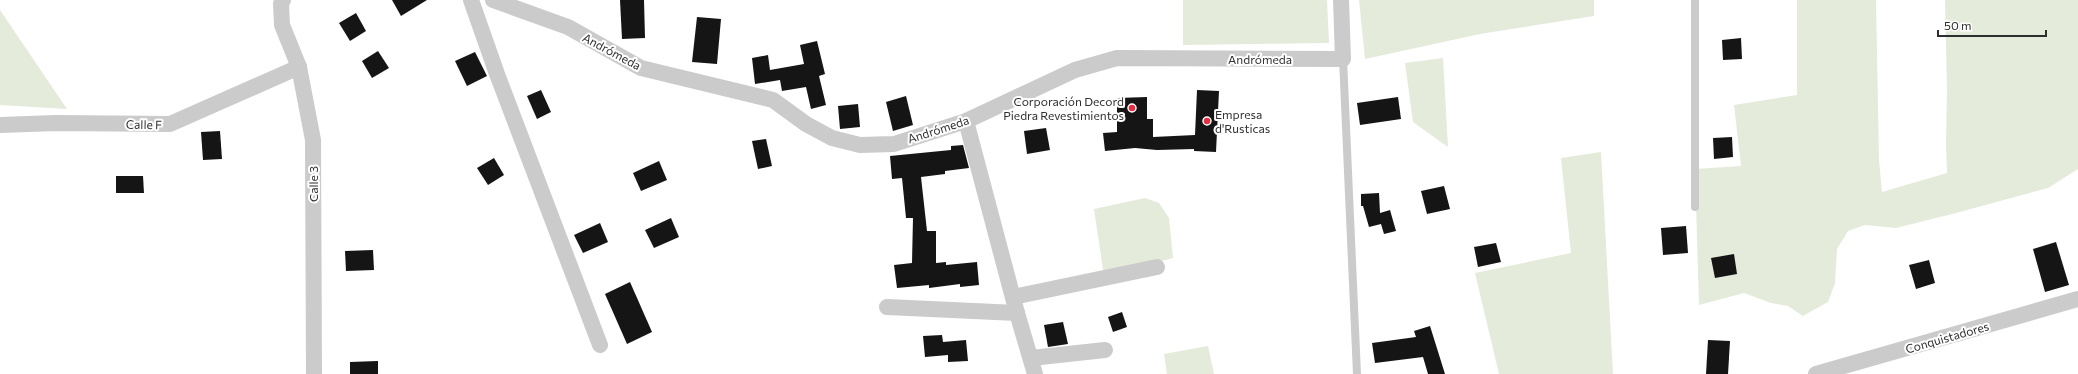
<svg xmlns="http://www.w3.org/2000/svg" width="2078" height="374" viewBox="0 0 2078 374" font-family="Commissioner,sans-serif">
<rect width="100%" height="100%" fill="#fff"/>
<g fill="#e4ebdb">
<polygon points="1183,0 1327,0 1329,43 1183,45"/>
<polygon points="1359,0 1594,0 1594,16 1480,34 1365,59"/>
<polygon points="1797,0 1876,0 1879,160 1882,192 1947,173 1946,145 1947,89 1945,0 2078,0 2078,169 2048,188 1956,213 1896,228 1865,225 1848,231 1837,249 1835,283 1828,302 1803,316 1788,306 1771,303 1744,293 1699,305 1695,169 1741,166 1734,105 1797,95"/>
<polygon points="0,10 67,109 0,105"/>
<polygon points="1443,58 1448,147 1413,122 1405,63"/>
<polygon points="1601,152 1613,374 1499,374 1475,273 1571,253 1561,158"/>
<polygon points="1145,198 1159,203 1169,218 1173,258 1104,276 1094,209"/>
<polygon points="1208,346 1214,374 1167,374 1164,354"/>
</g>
<g fill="#151515">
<polygon points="392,0 427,0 401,16"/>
<polygon points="620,0 644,0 645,38 622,39"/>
<polygon points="356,13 366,31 350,41 339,23"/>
<polygon points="697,17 721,19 717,64 692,62"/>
<polygon points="1741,38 1742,59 1723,60 1722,40"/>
<polygon points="817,41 825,74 819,76 826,105 811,109 806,87 782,91 780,80 755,84 752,58 768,55 770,70 804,64 800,45"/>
<polygon points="378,51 389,68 372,78 362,61"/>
<polygon points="475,52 487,76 467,86 455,61"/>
<polygon points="541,90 551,112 537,119 527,96"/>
<polygon points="1197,90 1219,91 1216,152 1194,151 1194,149 1157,150 1135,148 1105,151 1103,133 1117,132 1117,98 1147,97 1147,119 1153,119 1153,137 1195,135"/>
<polygon points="906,96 913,125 893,131 886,102"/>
<polygon points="1398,97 1401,119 1360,125 1357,103"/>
<polygon points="858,104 860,127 840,129 838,106"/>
<polygon points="1046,128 1050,150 1027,154 1024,131"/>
<polygon points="220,131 222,159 203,160 201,132"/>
<polygon points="1732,137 1733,157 1714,159 1713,138"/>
<polygon points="766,139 772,166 758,169 752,141"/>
<polygon points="963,145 969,168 945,171 945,174 921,177 927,231 936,231 936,263 946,262 946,265 977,262 979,285 960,287 960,284 929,288 929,285 897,288 894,265 912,263 913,218 906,218 902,178 892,179 890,156 951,150 951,146"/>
<polygon points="494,158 504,175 488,185 477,168"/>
<polygon points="659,161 667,180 641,191 633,173"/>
<polygon points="116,176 143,176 144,193 116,193"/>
<polygon points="1444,186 1450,209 1427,214 1421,191"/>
<polygon points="1379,193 1380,213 1390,210 1396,231 1384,234 1381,224 1369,227 1363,206 1361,206 1361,194"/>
<polygon points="671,218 679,237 654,248 645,230"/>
<polygon points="600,223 608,242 583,253 574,235"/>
<polygon points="1686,226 1688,253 1663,255 1661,228"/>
<polygon points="2056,242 2069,285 2045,292 2033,249"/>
<polygon points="1496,243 1501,262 1478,267 1474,247"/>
<polygon points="373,250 374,270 346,271 345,251"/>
<polygon points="1734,254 1737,274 1715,278 1711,258"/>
<polygon points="1929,260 1935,283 1916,289 1909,265"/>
<polygon points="630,282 652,332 627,344 605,294"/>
<polygon points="1122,312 1127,327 1113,332 1108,317"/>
<polygon points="1063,322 1068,344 1048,347 1044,325"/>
<polygon points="1430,326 1445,374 1428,374 1423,357 1375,363 1372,343 1416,337 1414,331"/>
<polygon points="942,335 943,342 966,340 968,361 948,362 948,355 925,357 923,336"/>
<polygon points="1708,340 1730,341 1728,374 1706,374"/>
<polygon points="378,361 378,374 350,374 350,362"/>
</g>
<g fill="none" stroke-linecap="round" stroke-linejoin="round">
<g stroke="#cbcbcb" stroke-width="8">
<polyline points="1343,59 1357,374"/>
<polyline points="1695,207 1695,0"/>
</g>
<g stroke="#cbcbcb" stroke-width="16">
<polyline points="283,0 281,4 282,25 299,67 313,140 314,374"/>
<polyline points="471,0 497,74 600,345"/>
<polyline points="493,0 568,27 641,68 773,100 806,124 832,138 860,145 894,144 966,121 1075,70 1117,58 1343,59 1341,0"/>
<polyline points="966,121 1017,313 1035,374"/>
<polyline points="0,125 56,123 170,124 299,67"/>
<polyline points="1013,297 1157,267"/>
<polyline points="887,307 1017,313"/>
<polyline points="1031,358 1105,350"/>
<polyline points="1816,374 2078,299"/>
</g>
</g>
<g fill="#e43041" stroke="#fff" stroke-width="1.5">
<circle cx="1132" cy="108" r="4"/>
<circle cx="1207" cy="121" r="4"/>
</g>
<g text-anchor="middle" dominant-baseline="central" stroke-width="4" stroke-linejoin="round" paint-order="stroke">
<g font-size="12" fill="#2e2e2e" stroke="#fff">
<text transform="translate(612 51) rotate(28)">Andrómeda</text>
<text x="1260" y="59">Andrómeda</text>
<text transform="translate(144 124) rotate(1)">Calle F</text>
<text transform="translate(938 129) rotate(-18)">Andrómeda</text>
<text transform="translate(313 184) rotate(-90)">Calle 3</text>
<text transform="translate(1947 337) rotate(-16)">Conquistadores</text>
</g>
<g font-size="12" fill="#2e2e2e" stroke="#fff" text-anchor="end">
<text x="1124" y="101">Corporación Decord<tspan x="1124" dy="14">Piedra Revestimientos</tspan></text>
<text x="1215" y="114" text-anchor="start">Empresa<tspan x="1215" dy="14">d'Rusticas</tspan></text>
</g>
</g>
<path d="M1938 30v6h108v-6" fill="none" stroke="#2e2e2e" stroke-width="2"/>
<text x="1944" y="30" font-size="12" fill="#2e2e2e" stroke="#ffffff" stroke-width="3" paint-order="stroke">50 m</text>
</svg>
